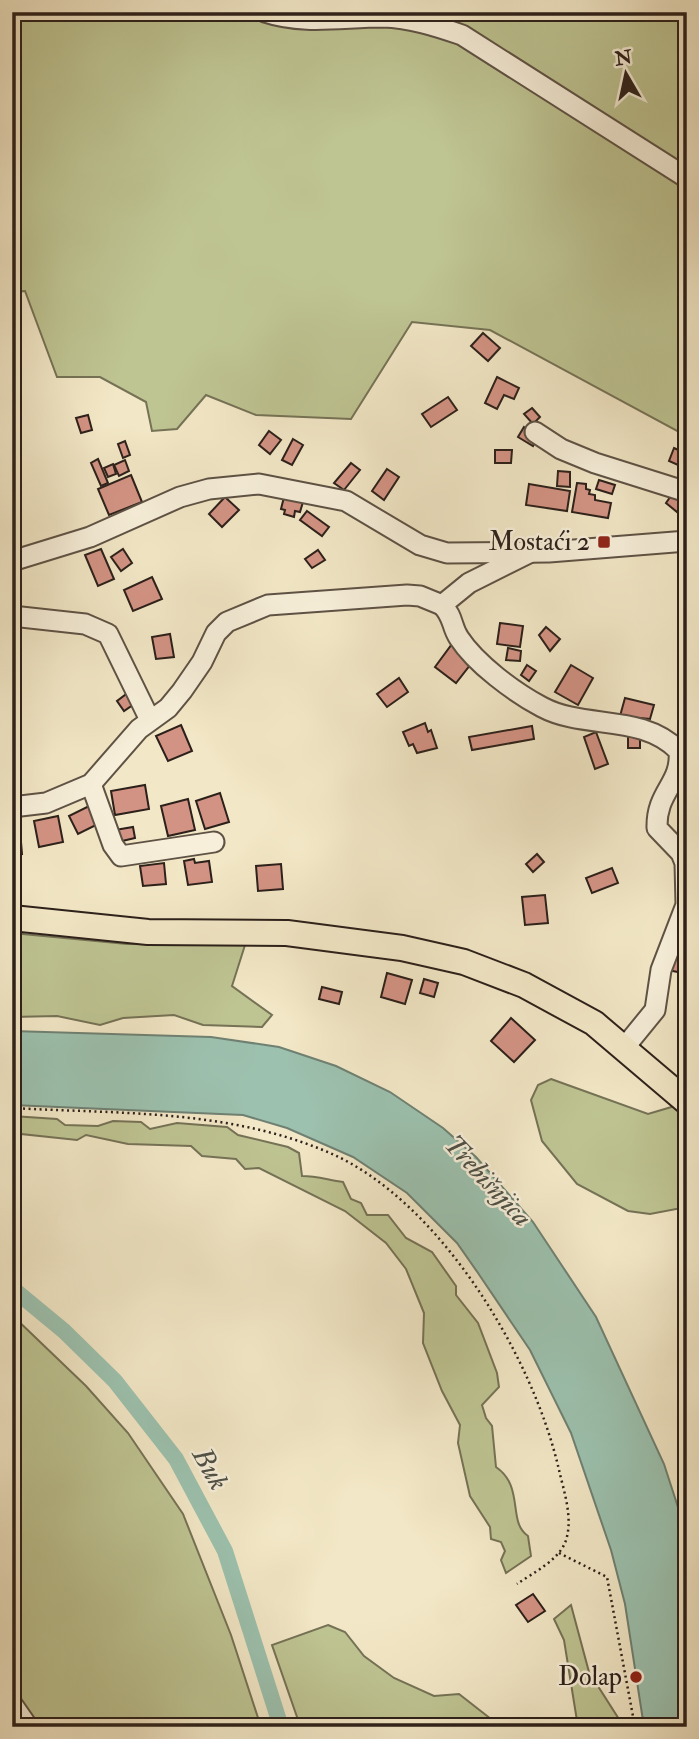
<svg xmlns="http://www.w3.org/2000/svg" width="699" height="1739" viewBox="0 0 699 1739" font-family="'IM FELL Double Pica',serif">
<rect width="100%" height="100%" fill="#f2e7c6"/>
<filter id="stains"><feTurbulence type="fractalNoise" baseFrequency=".00286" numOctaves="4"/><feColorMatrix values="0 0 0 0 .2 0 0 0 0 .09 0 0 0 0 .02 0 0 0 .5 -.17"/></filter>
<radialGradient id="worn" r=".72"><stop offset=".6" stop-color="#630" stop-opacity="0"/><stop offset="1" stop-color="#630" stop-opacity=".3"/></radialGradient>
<g fill="#bec492" stroke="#757256" stroke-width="2">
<polygon points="12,12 687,12 687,420 679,432 490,330 412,322 351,419 256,415 206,395 177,429 152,431 146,402 100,377 57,377 25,291 12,292"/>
<polygon points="12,933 127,944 245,945 232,986 272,1015 262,1027 203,1025 174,1015 123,1018 100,1025 57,1016 12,1017"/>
<polygon points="551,1079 648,1114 675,1106 687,1118 687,1207 650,1214 628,1211 577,1184 542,1141 531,1100 538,1085"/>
<path d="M12,1116L57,1119L65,1125L98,1126L113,1121L141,1122L150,1129L177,1123L227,1127L238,1135L288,1147L299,1153L302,1176C317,1176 328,1180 343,1182L351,1199L361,1203L367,1215H388L406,1238L432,1252L456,1286V1295L478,1323L497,1373L499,1387L482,1405L486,1418L492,1426L496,1467C525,1487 507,1522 528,1536L531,1556L506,1573L501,1560L505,1551L501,1542L491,1539L490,1527L470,1496L458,1443L460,1425L442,1391L423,1343L424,1313L406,1269L386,1243L345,1211L259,1168L245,1169L236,1159L202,1156L191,1146L128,1144L86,1135L77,1140L12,1133Z"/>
<polygon points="12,1315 86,1386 128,1433 183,1514 231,1635 261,1727 12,1727"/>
<polygon points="571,1605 589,1672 624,1727 578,1727 564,1640 554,1619"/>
<polygon points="328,1625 345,1632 364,1656 394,1678 434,1696 459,1694 491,1719 493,1727 292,1727 297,1717 272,1645"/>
</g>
<polygon fill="#9cc1ae" stroke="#6f8173" stroke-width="2" points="12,1031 211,1037 279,1047 336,1066 390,1092 443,1128 476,1157 533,1222 596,1317 664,1464 687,1535 687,1727 644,1727 625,1604 611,1550 571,1433 530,1350 478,1273 457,1243 407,1193 353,1157 287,1128 243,1115 12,1105"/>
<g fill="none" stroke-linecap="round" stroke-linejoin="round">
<polyline stroke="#9cc1ae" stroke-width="16" points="12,1288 64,1331 115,1381 176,1459 225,1551 281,1727"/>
</g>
<g fill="#d39384" stroke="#2c201a" stroke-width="2">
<polygon points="483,333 500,348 488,361 471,346"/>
<polygon points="497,377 519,388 514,399 504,395 497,409 485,403"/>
<polygon points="448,397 457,410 431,427 422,414"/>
<polygon points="532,408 540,417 533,424 524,414"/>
<polygon points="88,415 92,430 81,433 76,418"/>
<polygon points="524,427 538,436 533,446 518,437"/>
<polygon points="269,431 281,440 270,454 259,445"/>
<polygon points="293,439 303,445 292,465 282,460"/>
<polygon points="125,441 130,455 123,458 118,444"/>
<polygon points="674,448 687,454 687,469 669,461"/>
<polygon points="495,450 512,450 511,463 495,463"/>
<polygon points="98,459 108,483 101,486 91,463"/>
<polygon points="125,460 129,471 119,476 114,465"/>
<polygon points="351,463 360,470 344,490 334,483"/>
<polygon points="113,464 116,474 108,477 104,468"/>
<polygon points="387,469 399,477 384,500 372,491"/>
<polygon points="558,471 570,472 570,487 557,486"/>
<polygon points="131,475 142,502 109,515 98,489"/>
<polygon points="599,480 615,485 612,494 596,489"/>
<polygon points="577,483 586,484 586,489 590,490 589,494 595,495 595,500 611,503 608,518 572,512"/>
<polygon points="529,484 570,491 567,511 526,505"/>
<polygon points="675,490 687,499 677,512 666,503"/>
<polygon points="225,497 239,510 222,527 209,514"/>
<polygon points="284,497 303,502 300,512 295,511 294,517 284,514 285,510 281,509"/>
<polygon points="307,511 329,527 322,536 300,520"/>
<polygon points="101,549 114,579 98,586 85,555"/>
<polygon points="123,549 132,563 121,571 111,557"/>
<polygon points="318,550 325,560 312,568 305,559"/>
<polygon points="152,577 162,599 133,611 124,590"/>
<polygon points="500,623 523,626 520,647 497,644"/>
<polygon points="546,627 560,639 550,651 539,635"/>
<polygon points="170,634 174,657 156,659 152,637"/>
<polygon points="452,644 474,660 456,683 435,667"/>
<polygon points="508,648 521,651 520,661 506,660"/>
<polygon points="527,665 536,671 529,681 521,675"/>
<polygon points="571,665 593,678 578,705 555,692"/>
<polygon points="399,678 408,692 387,707 377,694"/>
<polygon points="129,692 137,702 124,711 117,701"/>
<polygon points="625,698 654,705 650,719 620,716"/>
<polygon points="425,723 428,732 431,730 437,748 417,753 413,744 409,746 403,732"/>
<polygon points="181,725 192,751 168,761 156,736"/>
<polygon points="532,726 534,739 472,750 469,737"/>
<polygon points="596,732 608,764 595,769 584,737"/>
<rect x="628" y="734" width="12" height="14"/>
<rect x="12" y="755" width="9" height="28"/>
<polygon points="145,785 149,809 115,815 111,791"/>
<polygon points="220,793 229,822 205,829 196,801"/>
<polygon points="188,799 195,830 168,836 161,806"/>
<polygon points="91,805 100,823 78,834 69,816"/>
<polygon points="58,816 63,842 39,847 34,821"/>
<polygon points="12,818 19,818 22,854 12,855"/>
<polygon points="133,827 135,838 118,842 115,830"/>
<polygon points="537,854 544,862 533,872 526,864"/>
<polygon points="194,859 195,863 209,861 212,882 188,885 184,861"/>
<polygon points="164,863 166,884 143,886 140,866"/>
<polygon points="281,864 283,889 258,891 256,866"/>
<polygon points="612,868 618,883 592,893 586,878"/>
<polygon points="545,895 548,923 525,925 522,897"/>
<polygon points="672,956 687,960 687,974 668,970"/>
<polygon points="387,973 412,980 405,1004 381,997"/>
<polygon points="424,979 438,983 434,997 420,993"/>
<polygon points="322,987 342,992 339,1004 319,999"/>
<polygon points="511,1018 535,1040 514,1062 491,1041"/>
<polygon points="533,1594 545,1611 528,1622 516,1605"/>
</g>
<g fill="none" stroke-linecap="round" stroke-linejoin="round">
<g stroke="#5e5245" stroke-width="23">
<g id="minor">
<path d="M265,12C304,25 342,17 383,17C411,18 436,26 462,35L687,178"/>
<polyline points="535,432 561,449 595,463 687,492"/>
<path d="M531,552L469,583L442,605C454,617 451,626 459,638C476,664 514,692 542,707C585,730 642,713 679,751C682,784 656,791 657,828L681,853L685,863L686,905L661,970L655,1010L624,1048"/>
<polyline points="12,561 90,537 180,497 209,489 259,484 346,501 420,545 447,553 549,552 687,541"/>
<polyline points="12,616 85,624 108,634 150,720"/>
<polyline points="91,784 113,845 121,856 214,842"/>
<polyline points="12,807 46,803 91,784 139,729 168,708 182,691 202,662 216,633 227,622 268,605 407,595 420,596 442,605"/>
<polyline points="12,1704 28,1727"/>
</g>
</g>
<g stroke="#2c201a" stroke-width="28">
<polyline id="major" points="12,918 148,932 287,933 402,948 464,962 524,985 594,1023 687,1102"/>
</g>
<g stroke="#2c201a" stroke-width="2.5" stroke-dasharray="2 3.5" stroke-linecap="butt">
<path d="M12,1108C121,1114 228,1109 330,1153C440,1201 533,1356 559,1470C564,1492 574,1520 565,1543C557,1561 533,1573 517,1584"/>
<polyline points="559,1553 607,1577 635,1727"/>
</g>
<use href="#minor" stroke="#f7efda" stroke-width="19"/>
<use href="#major" stroke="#f2e7c6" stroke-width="24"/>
</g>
<g fill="#8f2418" stroke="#f7efda" stroke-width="2.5">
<rect x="597" y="535" width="14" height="14" rx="3.5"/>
<circle cx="636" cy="1677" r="7"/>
</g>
<g text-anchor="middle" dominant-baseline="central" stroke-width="5" stroke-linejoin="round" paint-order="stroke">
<g font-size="26" fill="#2c201a" stroke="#f7efda" text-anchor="end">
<text x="590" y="542">Mostaći 2</text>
<text x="622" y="1677">Dolap</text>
</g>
<g font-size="28" font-style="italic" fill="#4e5046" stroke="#f7efda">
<text transform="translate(488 1181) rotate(47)">Trebišnjica</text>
<text transform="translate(210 1469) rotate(61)">Buk</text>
</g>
</g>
<rect width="699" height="1739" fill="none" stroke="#f2e7c6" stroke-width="42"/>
<rect x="14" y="14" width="671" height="1711" fill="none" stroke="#2c201a" stroke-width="3.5"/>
<rect x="21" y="21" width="657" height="1697" fill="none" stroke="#2c201a" stroke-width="2"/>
<g transform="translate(626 74) rotate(351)" stroke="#f7efda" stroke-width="5" paint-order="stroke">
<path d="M0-5L12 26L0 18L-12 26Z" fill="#2c201a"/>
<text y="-10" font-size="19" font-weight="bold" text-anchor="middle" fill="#2c201a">N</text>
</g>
<rect width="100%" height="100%" filter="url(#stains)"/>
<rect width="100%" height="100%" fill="url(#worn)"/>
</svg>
